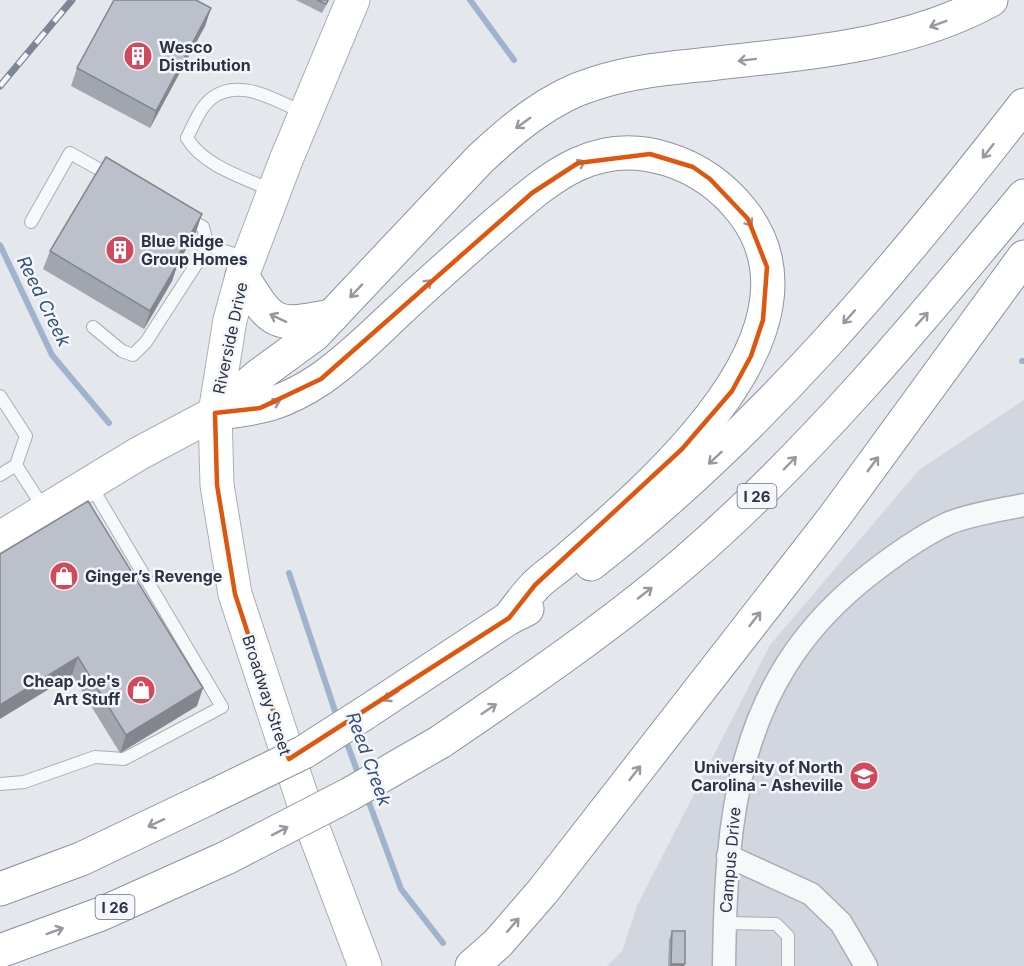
<svg xmlns="http://www.w3.org/2000/svg" width="1024" height="966" viewBox="0 0 1024 966" font-family="Inter,sans-serif">
<rect width="100%" height="100%" fill="#e4e7ec"/>
<polygon fill="#d2d6de" points="1024,400 1024,966 607,966 622,951 637,906 770,645 919,470"/>
<g fill="none" stroke-linecap="round" stroke-linejoin="round">
<g stroke="#9fb4cc" stroke-width="6">
<polyline points="470,0 514,60"/>
<polyline points="0,245 52,355 109,423"/>
<polyline points="1022,361 1024,361"/>
<polyline points="289,573 338,720"/>
<polyline points="345,738 359,776"/>
<polyline points="367,797 401,889 443,943"/>
</g>
<g stroke="#a9aeb7" stroke-width="14">
<g id="service">
<path d="M273,191C245,178 203,166 187,138C193,126 200,107 212,98C240,77 277,101 304,113"/>
<polyline points="184,217 203,227 208,246"/>
<polyline points="31,222 70,153 111,176"/>
<polyline points="93,327 122,351 133,355 146,342 208,246 247,258"/>
<polyline points="0,396 26,436 16,465"/>
<polyline points="0,475 16,465 44,509"/>
<polyline points="0,784 24,782 95,757 124,759 222,707 90,484"/>
<polyline points="725,923 776,924 788,936 788,966"/>
</g>
</g>
<g stroke="#a9aeb7" stroke-width="25">
<g id="minor">
<polyline points="728,856 811,894 841,923 866,966"/>
<path d="M724,966C726,817 736,685 859,583C886,561 917,538 949,523C972,514 1000,510 1024,505"/>
</g>
</g>
<g stroke="#a9aeb7" stroke-width="35">
<g id="secondary">
<polyline points="353,0 286,160 242,276 230,320 215,413 217,485 235,594 305,807 365,966"/>
<polyline points="0,538 138,454 215,413"/>
</g>
</g>
<g stroke="#8b94a3" stroke-width="35">
<g id="motorway">
<path d="M242,276C273,326 274,327 332,316"/>
<path d="M215,413C259,409 284,404 322,378C352,357 378,330 404,306C435,277 467,249 499,221C523,201 549,177 578,164C637,137 704,163 742,211C837,331 647,490 565,561C555,570 543,577 534,587C525,596 517,608 509,618"/>
<path d="M215,413L258,376L314,335L480,159C512,129 550,97 593,84C631,71 670,68 709,64C805,53 905,47 991,0"/>
<path d="M591,564C758,434 895,271 1024,105"/>
<polyline points="365,713 509,618 527,609"/>
<path d="M440,742C524,685 608,628 685,562C811,453 918,324 1024,196"/>
<polyline points="0,889 81,859 209,798"/>
<polyline points="0,951 101,914 228,857"/>
<polyline points="472,966 498,943 543,891 835,516 1024,257"/>
</g>
</g>
<use href="#service" stroke="#f7f8fa" stroke-width="12"/>
<use href="#minor" stroke="#f7f8fa" stroke-width="22"/>
<use href="#secondary" stroke="#fff" stroke-width="33"/>
<use href="#motorway" stroke="#fff" stroke-width="33"/>
<g stroke="#7d8696" stroke-width="7">
<polyline id="rail" points="0,86 72,0"/>
</g>
<use href="#rail" stroke="#f4f6f9" stroke-width="4.5" stroke-dasharray="14" stroke-linecap="butt"/>
<g stroke="#8b94a3" stroke-width="35" stroke-linecap="butt">
<g id="motorway-bridge">
<polyline points="209,798 304,752 365,713"/>
<polyline points="228,857 350,794 440,742"/>
</g>
</g>
<use href="#motorway-bridge" stroke="#fff" stroke-width="33"/>
</g>
<g fill="#a1a5ae">
<polygon points="296,0 329,0 322,13"/>
<polygon points="211,8 205,26 150,128 71,86 77,68"/>
<polygon points="196,232 178,263 172,281 144,329 43,269 50,251"/>
<polygon points="0,554 197,706 120,753 72,675"/>
<polygon points="672,931 684,966 668,966 669,940"/>
</g>
<g fill="#83868d">
<polygon points="211,8 205,26 150,128 156,111"/>
<polygon points="202,214 196,232 169,279 175,261"/>
<polygon points="178,263 172,281 144,329 150,311"/>
<polygon points="78,657 72,675 0,719 0,705"/>
<polygon points="203,688 197,706 120,753 126,735"/>
<polygon points="671,964 685,964 684,966 670,966"/>
</g>
<g fill="#bbc0ca" stroke="#83868d" stroke-width="1.5">
<polygon points="114,0 196,0 211,8 156,111 77,68"/>
<polygon points="317,0 328,0 326,4"/>
<polygon points="106,157 202,214 175,261 178,263 150,311 50,251"/>
<polygon points="88,501 203,688 126,735 78,657 0,705 0,554"/>
<polygon points="672,931 685,931 685,964 671,964"/>
</g>
<defs><path id="oneway-shaft" d="M-6 0H5M1.5-3L5.5 0L1.5 3" fill="none" stroke-width="1.6" stroke-linecap="round" stroke-linejoin="round" transform="scale(1.5)"/></defs>
<g stroke="#959aa2">
<use href="#oneway-shaft" transform="translate(938 24) rotate(159)"/>
<use href="#oneway-shaft" transform="translate(747 60) rotate(173)"/>
<use href="#oneway-shaft" transform="translate(523 123) rotate(144)"/>
<use href="#oneway-shaft" transform="translate(988 151) rotate(128)"/>
<use href="#oneway-shaft" transform="translate(577 165) rotate(-25)"/>
<use href="#oneway-shaft" transform="translate(747 219) rotate(56)"/>
<use href="#oneway-shaft" transform="translate(425 286) rotate(-43)"/>
<use href="#oneway-shaft" transform="translate(356 291) rotate(133)"/>
<use href="#oneway-shaft" transform="translate(849 317) rotate(132)"/>
<use href="#oneway-shaft" transform="translate(278 318) rotate(-155)"/>
<use href="#oneway-shaft" transform="translate(922 319) rotate(-48)"/>
<use href="#oneway-shaft" transform="translate(272 404) rotate(-22)"/>
<use href="#oneway-shaft" transform="translate(715 458) rotate(137)"/>
<use href="#oneway-shaft" transform="translate(790 463) rotate(-46)"/>
<use href="#oneway-shaft" transform="translate(873 464) rotate(-53)"/>
<use href="#oneway-shaft" transform="translate(645 593) rotate(-38)"/>
<use href="#oneway-shaft" transform="translate(755 619) rotate(-52)"/>
<use href="#oneway-shaft" transform="translate(391 696) rotate(147)"/>
<use href="#oneway-shaft" transform="translate(489 709) rotate(-34)"/>
<use href="#oneway-shaft" transform="translate(635 773) rotate(-52)"/>
<use href="#oneway-shaft" transform="translate(156 823) rotate(155)"/>
<use href="#oneway-shaft" transform="translate(280 831) rotate(-27)"/>
<use href="#oneway-shaft" transform="translate(513 925) rotate(-49)"/>
<use href="#oneway-shaft" transform="translate(55 931) rotate(-20)"/>
</g>
<path fill="none" stroke="#df570f" stroke-width="4.5" stroke-linejoin="round" d="M650,154L693,167L710,179L748,219L767,267L763,320L751,356L732,391L682,449L535,585L509,618L289,759L235,594L217,485L215,413L260,408L321,379L532,193L578,163Z"/>
<defs>
<g id="building-disc" transform="scale(1.5)"><circle r="9.5" fill="#d1495b" stroke="#f4f6f9"/><path d="M-4-6H4V6H1V3H-1V6H-4ZM-2.5-4.3h1.7v1.8h-1.7ZM.8-4.3h1.7v1.8H.8ZM-2.5-1h1.7V.8h-1.7ZM.8-1h1.7V.8H.8Z" fill="#fff"/></g>
<g id="shop-disc" transform="scale(1.5)"><circle r="9.5" fill="#d1495b" stroke="#f4f6f9"/><path d="M-5-2.5h2.3a2.7 3.5 0 0 1 5.4 0H5L5.5 6h-11ZM-1.5-2.5h3a1.5 2.3 0 0 0-3 0Z" fill="#fff"/></g>
<g id="university-disc" transform="scale(1.5)"><circle r="9.5" fill="#d1495b" stroke="#f4f6f9"/><path d="M0-5L7-2L0 1L-7-2ZM-4 1L0 2.5L4 1V4Q0 6-4 4Z" fill="#fff"/></g>
</defs>
<g fill-rule="evenodd">
<use href="#building-disc" x="138" y="56"/>
<use href="#building-disc" x="120" y="250"/>
<use href="#shop-disc" x="64" y="576"/>
<use href="#shop-disc" x="141" y="690"/>
<use href="#university-disc" x="864" y="776"/>
</g>
<g text-anchor="middle" dominant-baseline="central" stroke-width="5" stroke-linejoin="round" paint-order="stroke">
<g fill="#f4f6f9" stroke="#676e7b" stroke-width="1.5">
<rect x="737.5" y="484" width="39" height="24" rx="4.5"/>
<rect x="95.5" y="895" width="39" height="24" rx="4.5"/>
</g>
<g font-size="15" font-weight="bold" fill="#2b3445">
<text x="757" y="496">I 26</text>
<text x="115" y="907">I 26</text>
</g>
<g font-size="16" font-weight="bold" fill="#2b3445" stroke="#f4f6f9" text-anchor="start">
<text x="159" y="47">Wesco<tspan x="159" dy="18">Distribution</tspan></text>
<text x="141" y="241">Blue Ridge<tspan x="141" dy="18">Group Homes</tspan></text>
<text x="85" y="576">Ginger’s Revenge</text>
<text x="120" y="681" text-anchor="end">Cheap Joe's<tspan x="120" dy="18">Art Stuff</tspan></text>
<text x="843" y="767" text-anchor="end">University of North<tspan x="843" dy="18">Carolina - Asheville</tspan></text>
</g>
<g font-size="16" fill="#2b3445" stroke="#f4f6f9">
<text transform="translate(230 338) rotate(-78)">Riverside Drive</text>
<text transform="translate(267 695) rotate(72)">Broadway Street</text>
<text transform="translate(730 860) rotate(-85)">Campus Drive</text>
</g>
<g font-size="18" font-style="italic" fill="#34527a" stroke="#f4f6f9">
<text transform="translate(44 301) rotate(64)">Reed Creek</text>
<text transform="translate(369 759) rotate(70)">Reed Creek</text>
</g>
</g>
</svg>
